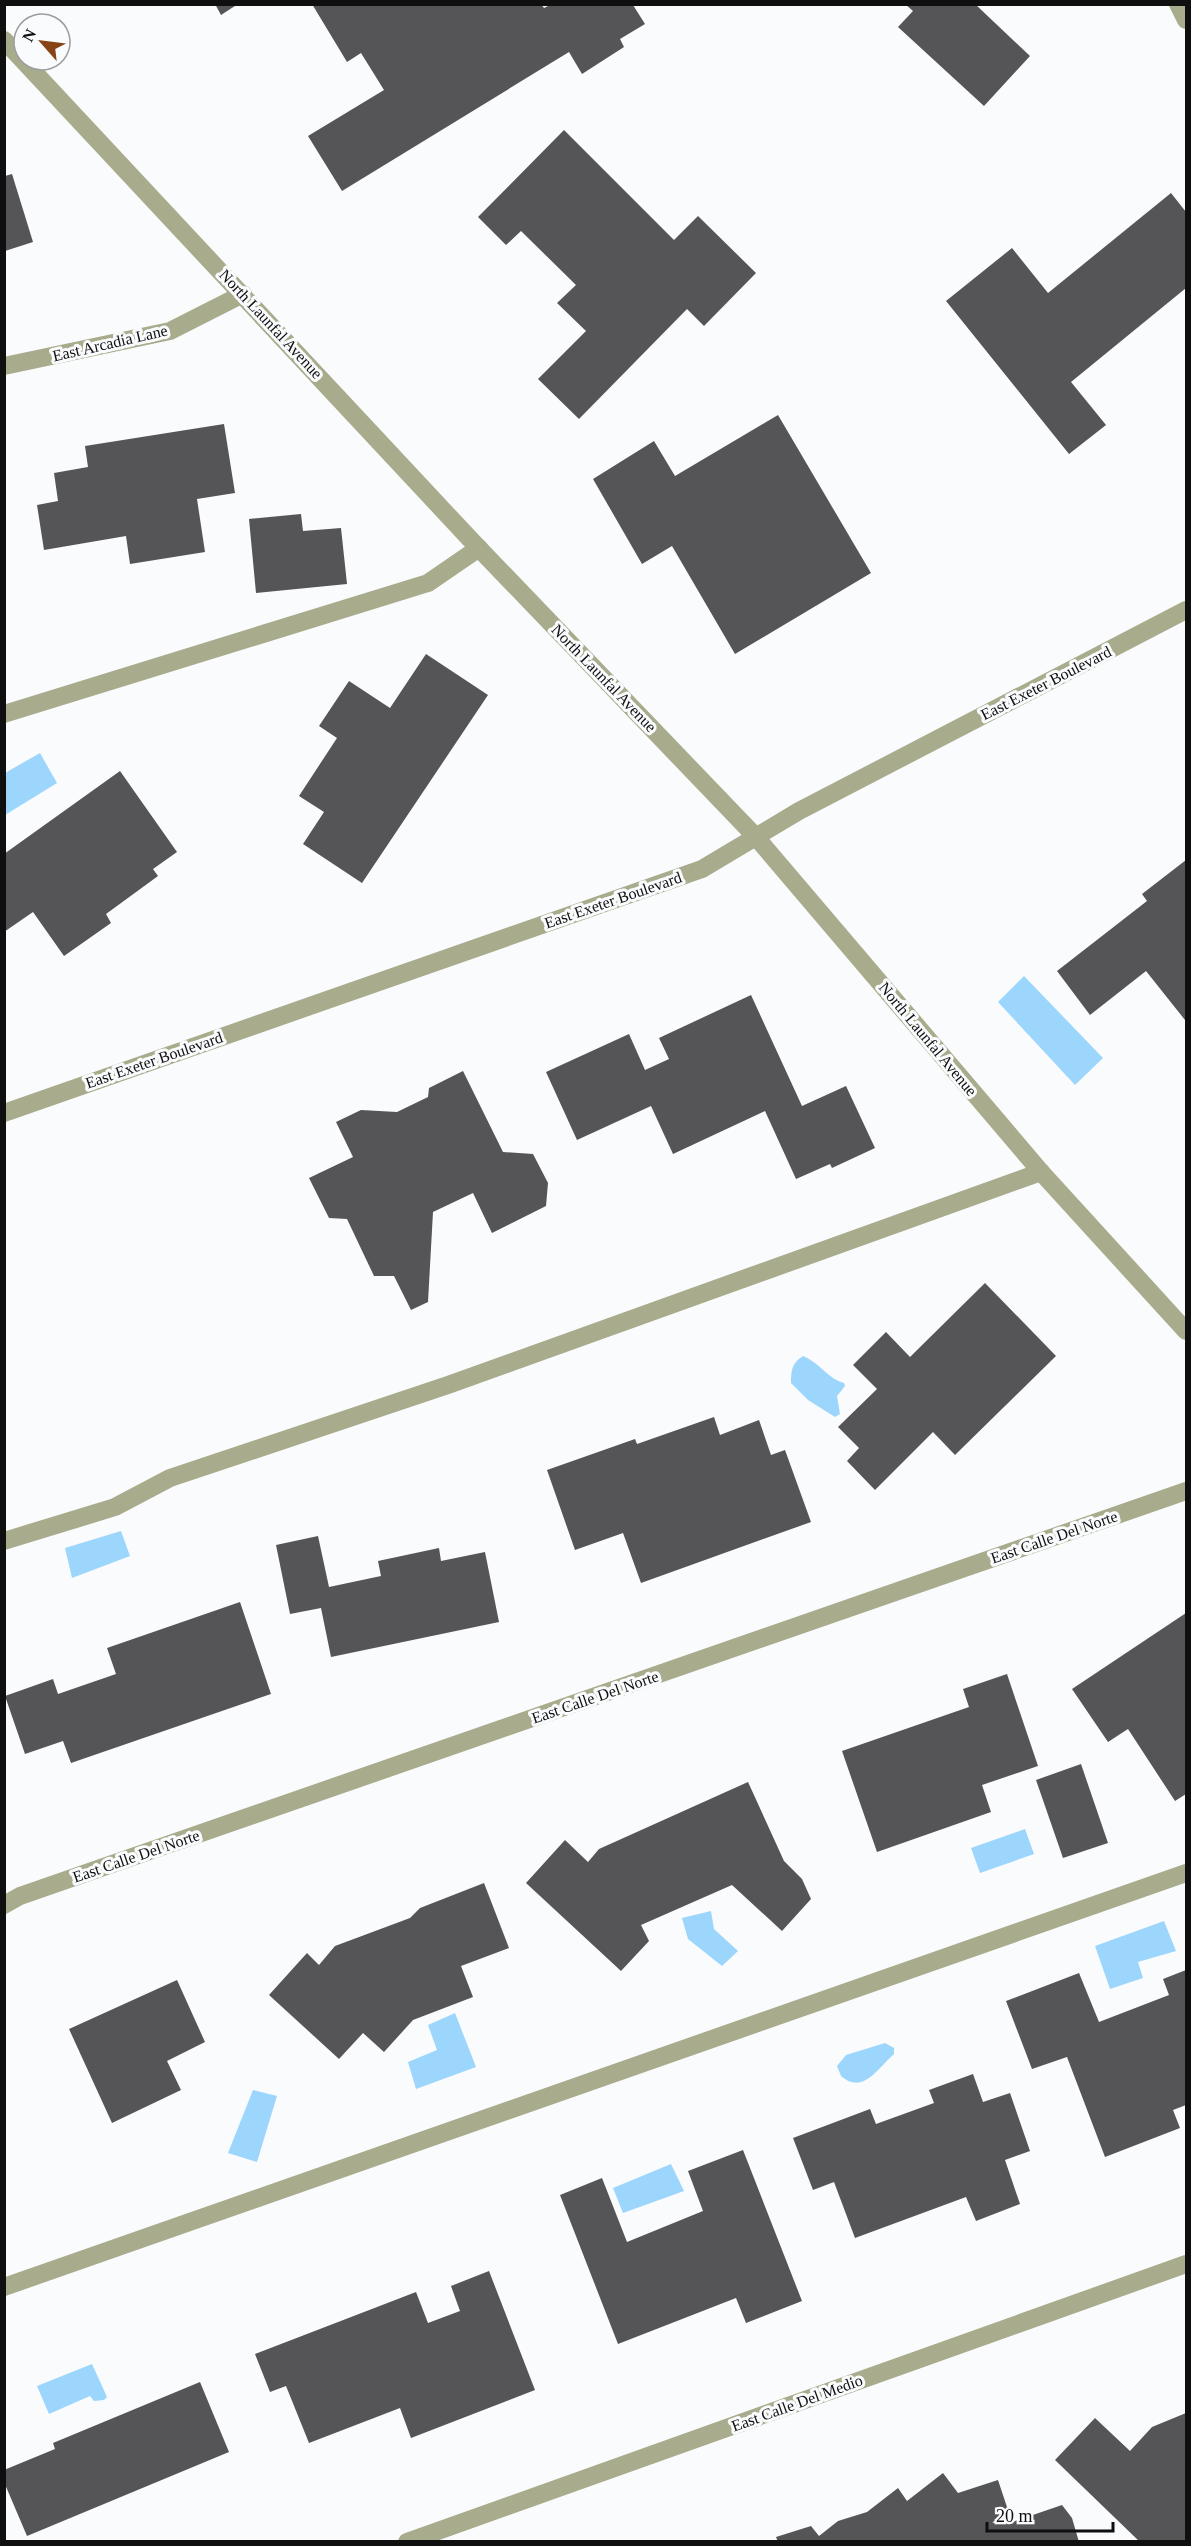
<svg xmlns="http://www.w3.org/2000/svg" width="1191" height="2546" viewBox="0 0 1191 2546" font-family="Georgia,serif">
<rect width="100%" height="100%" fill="#fafbfd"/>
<g fill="#9dd6fc">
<polygon points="40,753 57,783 5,815 5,773"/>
<polygon points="1024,976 1103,1058 1075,1085 998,1002"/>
<path d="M803,1356C820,1363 827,1378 844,1383L845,1386L837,1396L840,1414L835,1417L808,1400L791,1383C791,1370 792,1363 803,1356Z"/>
<polygon points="121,1531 130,1556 72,1578 65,1548"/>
<polygon points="1025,1829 1034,1854 980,1873 971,1848"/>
<polygon points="711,1911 714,1929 738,1951 722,1966 688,1939 682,1918"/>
<polygon points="1164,1921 1176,1951 1138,1962 1143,1978 1110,1989 1095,1946"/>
<polygon points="455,2013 476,2067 416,2089 408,2062 437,2050 428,2025"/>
<path d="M885,2043L894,2048V2054C877,2069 863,2095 841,2076L837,2066L846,2055Z"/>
<polygon points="253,2090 277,2096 257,2162 228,2153"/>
<polygon points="671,2164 684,2191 623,2213 613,2188"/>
<polygon points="92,2364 107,2397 104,2400 94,2401 90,2396 49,2414 37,2386"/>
</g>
<g fill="#555456">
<polygon points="215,4 238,4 221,15"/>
<polygon points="312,4 541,4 544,8 550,5 633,5 645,24 620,39 624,47 582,74 569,52 342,191 308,136 384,90 361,53 347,62"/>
<polygon points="905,4 975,4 1030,56 984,106 898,27 913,11"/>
<polygon points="564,130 674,240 698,216 756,273 704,326 687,309 579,419 538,379 586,331 557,303 576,285 521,231 506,245 478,217"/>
<polygon points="12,174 33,242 5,251 5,176"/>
<polygon points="1171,193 1186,212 1186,288 1071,382 1106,425 1069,454 946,301 1012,248 1048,293"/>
<polygon points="778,415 871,573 735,654 672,546 642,564 593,479 654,441 675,476"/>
<polygon points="224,424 235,493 197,499 205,552 130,564 126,536 44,550 37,505 58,501 54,473 88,467 85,446"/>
<polygon points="301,514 303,531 341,528 347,584 256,593 249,519"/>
<polygon points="426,654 488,695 362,883 303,844 324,812 299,796 337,738 319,726 349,681 390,708"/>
<polygon points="120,771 177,852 153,869 158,876 106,914 111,923 64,956 33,912 4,932 4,854"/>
<polygon points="1186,860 1186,1019 1185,1020 1146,971 1090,1015 1057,971 1147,901 1142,894"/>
<polygon points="751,995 802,1106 846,1086 875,1148 832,1168 830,1164 796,1179 765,1111 673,1154 651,1106 577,1140 546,1072 629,1034 645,1070 669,1059 659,1038"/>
<polygon points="463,1071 503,1152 533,1154 548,1183 546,1206 492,1233 473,1193 433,1212 428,1302 411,1310 394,1276 374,1276 347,1219 329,1218 309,1178 353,1157 336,1122 361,1110 397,1112 428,1097 429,1088"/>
<polygon points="985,1283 1056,1356 955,1455 933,1432 875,1490 847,1461 859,1448 838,1427 877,1389 853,1365 886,1332 910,1357"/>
<polygon points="714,1417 720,1435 759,1420 771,1455 785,1450 811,1522 641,1583 623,1533 575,1550 547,1470 635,1439 637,1444"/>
<polygon points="318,1536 329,1587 381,1576 378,1561 439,1548 441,1561 485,1552 499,1622 331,1657 321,1608 290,1614 276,1545"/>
<polygon points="240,1602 271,1694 71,1763 63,1741 25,1754 5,1696 53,1679 58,1694 116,1674 107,1648"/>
<polygon points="1186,1613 1186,1794 1175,1801 1128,1729 1108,1742 1072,1689"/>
<polygon points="1007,1674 1038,1766 982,1785 991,1812 877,1852 842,1751 969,1707 963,1689"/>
<polygon points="1081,1764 1108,1843 1063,1858 1036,1780"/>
<polygon points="748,1782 784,1861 802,1879 811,1899 782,1931 732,1885 641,1925 649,1941 621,1971 526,1883 565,1840 588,1862 599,1849"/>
<polygon points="484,1883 509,1948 461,1966 473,1997 413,2020 384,2052 363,2033 339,2059 269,1995 307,1953 319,1965 335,1946 410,1918 420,1908"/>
<polygon points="1186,1970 1186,2105 1173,2110 1180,2128 1105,2157 1067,2057 1032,2069 1006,2001 1079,1973 1099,2022 1169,1995 1163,1979"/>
<polygon points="177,1980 205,2042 167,2061 181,2090 112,2123 69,2029"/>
<polygon points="973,2074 983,2102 1010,2093 1030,2151 1005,2160 1020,2204 976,2221 966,2197 855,2238 834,2182 813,2190 793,2138 870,2109 876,2124 934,2103 929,2090"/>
<polygon points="743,2150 802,2301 746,2323 736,2298 618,2344 560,2195 602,2178 627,2242 703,2211 688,2171"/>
<polygon points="489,2271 535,2390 411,2438 400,2408 309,2443 286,2386 270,2392 255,2354 416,2292 428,2323 460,2311 451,2286"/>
<polygon points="200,2382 229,2452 27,2536 4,2482 4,2470 55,2449 53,2443"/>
<polygon points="1186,2413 1186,2542 1140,2542 1055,2460 1095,2418 1130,2451 1152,2427"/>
<polygon points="943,2473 958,2493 998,2480 1012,2522 1062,2505 1072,2518 1079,2542 778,2542 776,2537 811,2526 819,2536 838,2521 867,2512 898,2488 907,2501"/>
</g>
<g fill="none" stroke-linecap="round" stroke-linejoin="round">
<g stroke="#a8ac8c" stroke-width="18">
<polyline points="4,714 428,583 479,548"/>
<polyline points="4,1541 115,1507 170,1478 448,1385 1041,1172"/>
<polyline points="4,2287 1186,1873"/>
</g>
<g stroke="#a8ac8c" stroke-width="18">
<polyline points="1178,4 1186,20"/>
<polyline points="4,40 470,539 756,837 1041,1172 1186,1331"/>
<polyline points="4,366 170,331 243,294"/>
<polyline points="4,1113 702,869 799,811 1186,610"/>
<polyline points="4,1905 20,1896 1186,1491"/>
<polyline points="407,2542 1186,2264"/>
</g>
</g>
<g text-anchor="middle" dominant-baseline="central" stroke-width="6" stroke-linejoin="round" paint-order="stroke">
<g font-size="16" fill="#0f0f10" stroke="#fafbfd">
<text transform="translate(271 324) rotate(47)">North Launfal Avenue</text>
<text transform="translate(110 343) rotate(-13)">East Arcadia Lane</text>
<text transform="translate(604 678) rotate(46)">North Launfal Avenue</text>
<text transform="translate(1046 683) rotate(-27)">East Exeter Boulevard</text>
<text transform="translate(613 900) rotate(-19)">East Exeter Boulevard</text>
<text transform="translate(928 1039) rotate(50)">North Launfal Avenue</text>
<text transform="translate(154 1060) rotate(-19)">East Exeter Boulevard</text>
<text transform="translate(1054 1537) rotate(-19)">East Calle Del Norte</text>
<text transform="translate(595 1697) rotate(-19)">East Calle Del Norte</text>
<text transform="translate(136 1856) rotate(-19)">East Calle Del Norte</text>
<text transform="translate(797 2403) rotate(-20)">East Calle Del Medio</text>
</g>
</g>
<rect width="1191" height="2546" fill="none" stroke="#0f0f10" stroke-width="12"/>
<g transform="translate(42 42) rotate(298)"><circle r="28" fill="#fafbfd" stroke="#9c9d9e" stroke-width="1.5"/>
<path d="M0-4.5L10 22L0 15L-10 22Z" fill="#864315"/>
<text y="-9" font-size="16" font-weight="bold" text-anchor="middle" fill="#0f0f10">N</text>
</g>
<path d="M987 2522v9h126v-9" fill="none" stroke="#0f0f10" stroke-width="3"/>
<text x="996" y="2522" font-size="18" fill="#0f0f10" stroke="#fafbfd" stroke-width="4.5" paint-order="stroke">20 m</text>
</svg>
